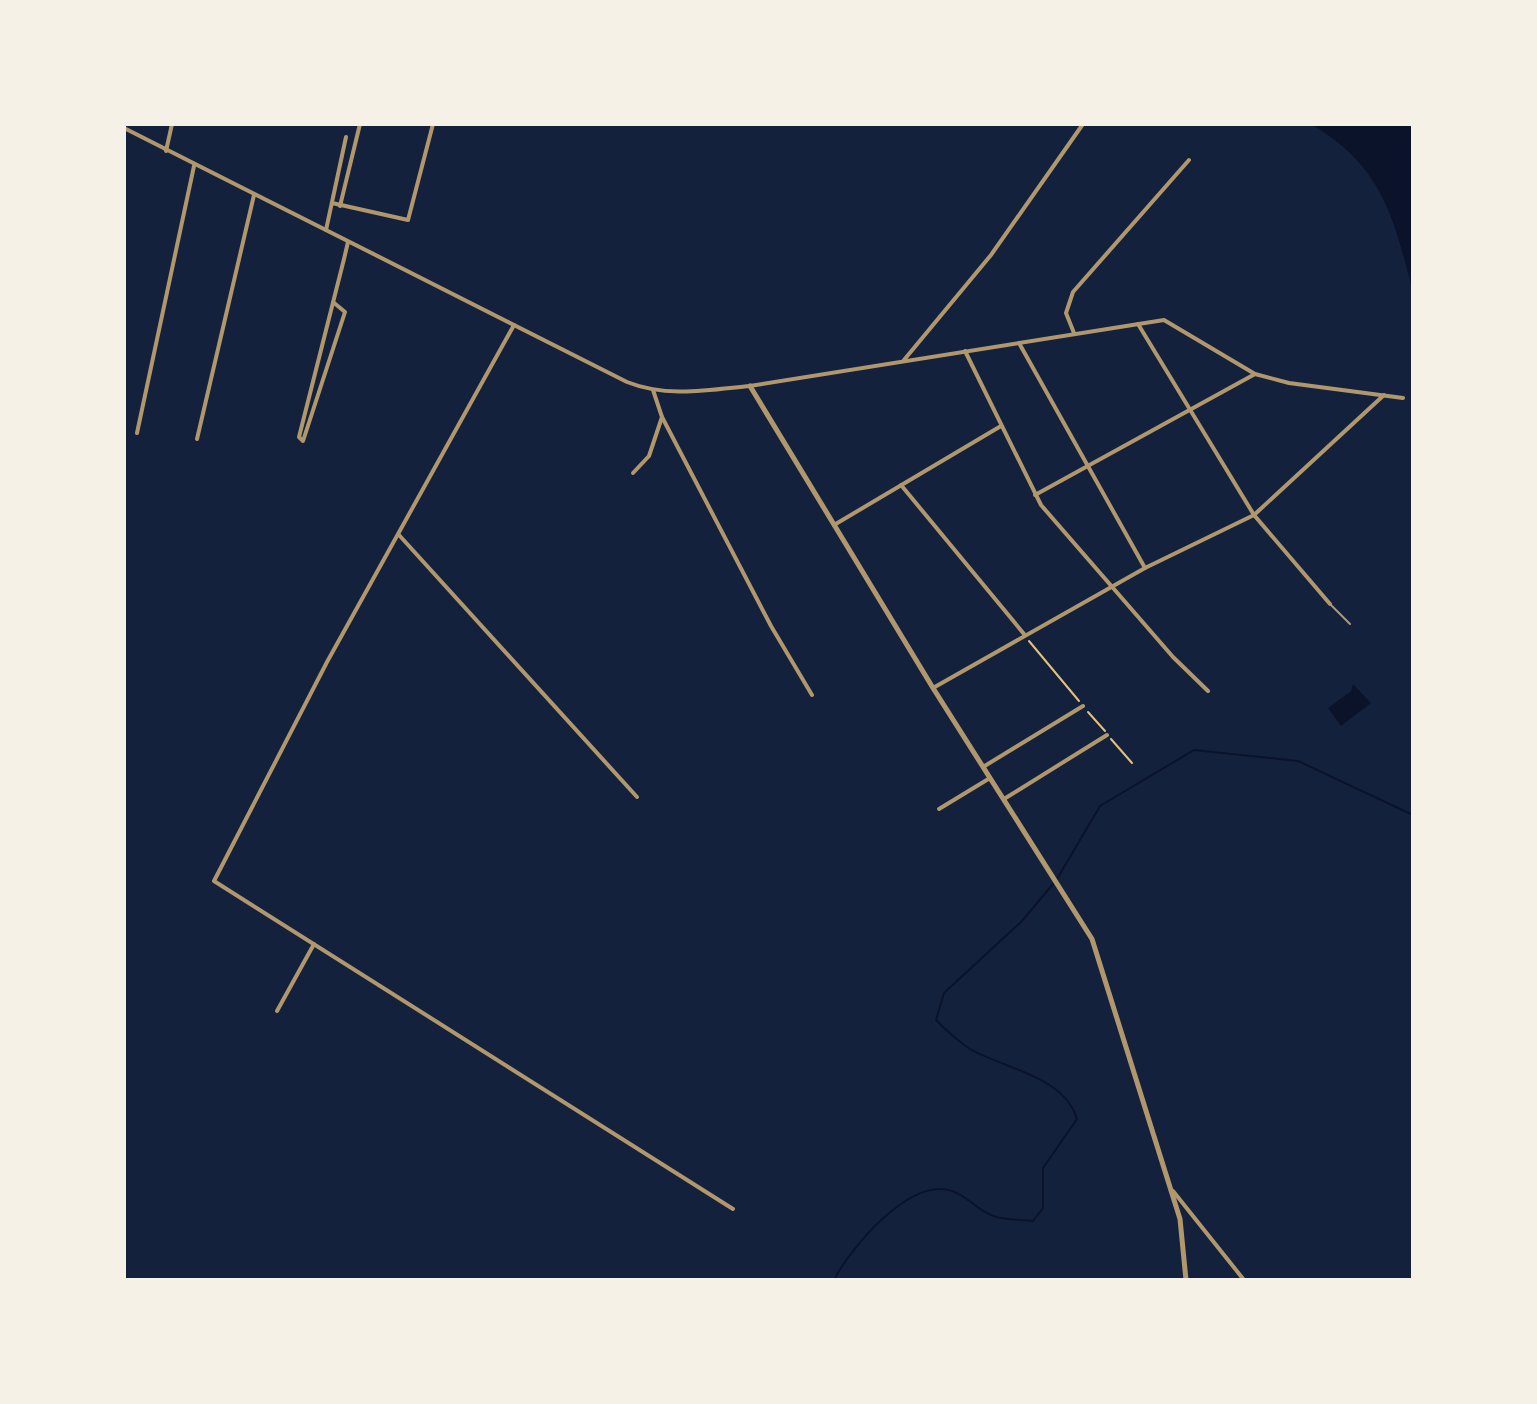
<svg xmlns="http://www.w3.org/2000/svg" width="1537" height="1404" viewBox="0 0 1537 1404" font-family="Figtree,sans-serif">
<rect width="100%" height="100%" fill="#14213d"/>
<g fill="#0b132b">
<path d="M1311,124H1413V292C1393,216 1383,167 1311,124Z"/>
<polygon points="1353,684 1371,703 1341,726 1328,708 1351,691"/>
</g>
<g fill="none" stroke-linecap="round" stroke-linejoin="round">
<g stroke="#0b132b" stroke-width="2">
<polyline points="1057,879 1100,806 1194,750 1298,761 1413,815"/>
<path d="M834,1280C851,1247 908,1180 949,1190C964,1193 976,1209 991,1215C1002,1221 1020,1219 1033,1221L1043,1208V1168L1077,1119C1064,1076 1005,1069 970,1049C958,1041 947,1031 936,1020L944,993L1022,921L1053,884"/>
</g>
<g stroke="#e5c07b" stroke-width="2">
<polyline points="1029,641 1079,701"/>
<polyline points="1088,712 1105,731"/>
<polyline points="1111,739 1132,763"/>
</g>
<polyline stroke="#b1986c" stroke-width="2" points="1331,605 1350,624"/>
<g stroke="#b1986c" stroke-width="4">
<path d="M124,128L627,382C667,398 709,390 750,386L1164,320L1255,374L1289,383L1403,398"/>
<polyline points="166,151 172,124"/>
<polyline points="332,203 408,220 433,124"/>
<polyline points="340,206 360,124"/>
<polyline points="326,230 346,137"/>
<polyline points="333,302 345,312 303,441 299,437 344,259 348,242"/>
<polyline points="1138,324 1254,515 1330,604"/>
<polyline points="514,325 327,662 214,881 733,1209"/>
<polyline points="1074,333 1066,313 1073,292 1189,160"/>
<polyline points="1019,343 1145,568"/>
<polyline points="965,351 1041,505 1173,657 1208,691"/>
<polyline points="904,360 991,255 1083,124"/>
<polyline points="653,390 662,417 771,626 812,695"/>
<polyline points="137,433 194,166"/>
<polyline points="197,439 254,195"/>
<polyline points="633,473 649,456 662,417"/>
<polyline points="901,485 1024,634"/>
<polyline points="1035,495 1255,374"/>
<polyline points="834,525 1001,426"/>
<polyline points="399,535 637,797"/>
<polyline points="933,688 1145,568 1254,515 1384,395"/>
<polyline points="983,767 1083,706"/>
<polyline points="1004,799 1107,735"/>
<polyline points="939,809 990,778"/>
<polyline points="277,1011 314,944"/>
<polyline points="1173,1191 1244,1280"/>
</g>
<polyline stroke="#b1986c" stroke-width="5" points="750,386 933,688 1092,939 1180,1219 1186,1280"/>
</g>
<rect width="1537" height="1404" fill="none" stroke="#f6f1e7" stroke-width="252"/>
</svg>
